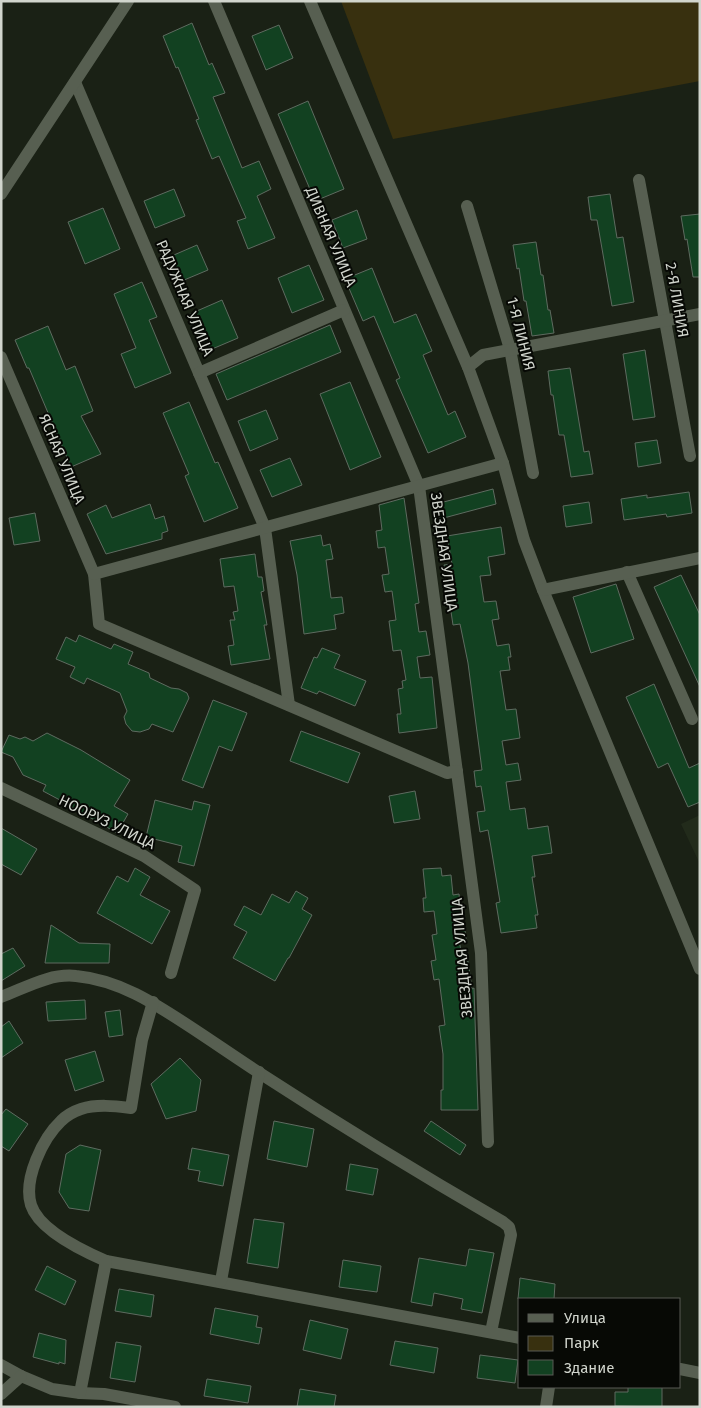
<svg xmlns="http://www.w3.org/2000/svg" width="701" height="1408" viewBox="0 0 701 1408" font-family="'Fira Sans',sans-serif">
<rect width="100%" height="100%" fill="#1a2115"/>
<polygon fill="#222b1b" points="700,815 700,864 681,824"/>
<polygon fill="#38300f" points="341,1 700,1 700,81 393,139"/>
<g fill="#124121" stroke="#5e6b60">
<polygon points="192,23 209,65 212,63 225,93 213,97 242,168 259,161 271,189 257,196 275,238 248,249 237,221 246,218 219,156 212,159 196,120 199,119 178,67 176,68 163,36"/>
<polygon points="279,25 293,58 266,70 252,36"/>
<polygon points="308,101 344,189 315,201 278,114"/>
<polygon points="174,189 185,216 155,228 144,201"/>
<polygon points="610,194 617,238 623,237 634,302 612,306 597,220 591,220 588,197"/>
<polygon points="103,208 120,249 85,264 68,222"/>
<polygon points="357,210 367,239 343,248 332,220"/>
<polygon points="700,214 700,277 693,277 687,239 685,240 681,216"/>
<polygon points="536,242 541,275 543,275 548,310 550,310 554,333 532,336 526,301 524,301 519,268 517,269 513,245"/>
<polygon points="197,245 208,270 177,283 167,258"/>
<polygon points="309,265 324,300 292,313 278,278"/>
<polygon points="372,268 394,323 416,314 432,351 423,355 448,415 455,411 466,437 428,453 396,380 400,378 374,316 363,321 345,279"/>
<polygon points="142,282 157,317 149,320 171,373 135,388 121,354 136,348 114,294"/>
<polygon points="222,300 238,338 205,352 190,314"/>
<polygon points="330,325 341,352 227,400 216,374"/>
<polygon points="48,326 66,370 75,366 93,411 81,416 101,454 71,467 29,368 27,368 15,340"/>
<polygon points="645,350 655,417 633,420 623,354"/>
<polygon points="570,368 584,452 589,451 593,474 571,477 564,435 559,435 553,395 551,395 548,371"/>
<polygon points="350,382 381,457 350,470 320,394"/>
<polygon points="189,402 215,463 218,462 238,508 204,522 185,476 189,474 163,413"/>
<polygon points="266,410 278,439 250,451 238,421"/>
<polygon points="657,440 661,463 638,467 635,443"/>
<polygon points="290,458 302,485 272,497 260,470"/>
<polygon points="493,489 496,504 440,519 436,504"/>
<polygon points="689,492 692,513 667,517 666,514 624,520 621,499 647,495 647,498"/>
<polygon points="404,498 419,603 415,604 419,632 426,631 430,655 417,657 420,678 432,677 437,728 399,733 397,714 401,714 398,689 403,688 402,681 406,680 401,650 393,651 389,621 396,620 392,591 385,592 382,575 389,574 385,547 378,548 376,531 382,530 379,505"/>
<polygon points="589,502 592,523 566,527 563,506"/>
<polygon points="150,504 155,519 164,516 168,531 162,533 162,539 106,554 87,514 106,505 112,518"/>
<polygon points="35,513 40,541 14,545 9,518"/>
<polygon points="501,527 505,554 488,557 491,575 480,576 484,602 496,601 499,619 492,620 497,646 509,644 511,657 508,657 510,670 500,671 506,710 516,709 520,738 502,741 506,765 518,763 521,780 506,782 510,810 525,808 528,829 548,826 552,853 532,856 535,877 532,877 538,915 535,915 537,928 501,933 496,903 500,902 491,847 488,830 480,832 477,812 485,811 481,786 476,787 474,771 482,770 468,663 460,624 453,625 444,565 452,564 447,536"/>
<polygon points="321,535 323,546 330,544 333,559 326,560 331,598 342,597 344,613 334,615 336,629 304,634 297,575 290,541"/>
<polygon points="255,554 258,577 262,577 264,591 261,592 267,625 264,625 270,659 231,665 228,646 234,645 230,620 235,620 233,612 238,611 234,586 224,587 220,559"/>
<polygon points="681,575 700,615 700,687 654,587"/>
<polygon points="616,584 634,639 591,653 573,597"/>
<polygon points="79,635 111,649 114,644 133,652 128,664 149,673 150,678 171,688 179,689 187,693 189,698 173,732 152,724 149,729 140,732 132,731 126,724 124,717 127,711 120,693 87,678 84,684 70,677 75,667 56,659 66,637 76,642"/>
<polygon points="322,648 340,655 334,668 366,681 355,706 319,691 317,694 301,688 314,657 317,658"/>
<polygon points="654,684 689,768 700,763 700,802 688,807 668,763 658,768 626,697"/>
<polygon points="213,700 247,713 232,751 219,746 203,788 182,780"/>
<polygon points="301,731 360,753 348,783 290,761"/>
<polygon points="47,733 81,750 130,780 114,806 128,814 117,833 58,799 43,791 46,785 23,775 13,757 1,752 9,735 20,739 25,737 33,741"/>
<polygon points="415,791 420,819 394,823 389,796"/>
<polygon points="155,800 192,810 194,801 210,805 194,866 178,862 182,846 146,837"/>
<polygon points="1,828 37,849 21,875 1,864"/>
<polygon points="135,868 150,877 140,895 170,911 152,944 97,913 117,876 128,882"/>
<polygon points="441,868 442,876 451,875 453,895 459,894 462,923 464,923 466,939 459,940 463,962 468,961 472,989 474,988 478,1110 441,1110 441,1090 443,1090 443,1054 439,1026 445,1025 439,979 434,980 431,961 436,960 432,935 437,934 434,911 424,912 423,898 426,898 423,869"/>
<polygon points="296,891 308,898 302,909 312,915 289,958 288,958 275,981 233,958 247,932 234,925 244,906 261,915 272,894 289,903"/>
<polygon points="51,925 79,943 110,944 109,963 45,963"/>
<polygon points="13,948 25,966 1,981 1,954"/>
<polygon points="85,1000 86,1019 48,1021 46,1002"/>
<polygon points="120,1010 123,1035 109,1037 105,1012"/>
<polygon points="9,1021 23,1043 1,1058 1,1027"/>
<polygon points="95,1051 104,1081 75,1091 65,1060"/>
<polygon points="180,1058 201,1080 196,1111 166,1119 151,1084"/>
<polygon points="6,1109 28,1124 9,1151 1,1146 1,1115"/>
<polygon points="274,1121 314,1129 307,1167 267,1159"/>
<polygon points="431,1121 466,1145 460,1155 424,1131"/>
<polygon points="80,1145 101,1150 89,1211 69,1208 59,1192 66,1154"/>
<polygon points="192,1148 229,1155 223,1186 198,1181 200,1171 188,1169"/>
<polygon points="350,1164 378,1169 373,1195 346,1190"/>
<polygon points="254,1219 284,1223 278,1268 247,1263"/>
<polygon points="469,1249 494,1253 482,1313 461,1309 463,1299 434,1293 432,1306 411,1302 419,1258 466,1266"/>
<polygon points="343,1260 381,1266 377,1292 339,1287"/>
<polygon points="47,1266 76,1281 65,1305 35,1290"/>
<polygon points="520,1278 555,1284 554,1299 518,1299"/>
<polygon points="119,1289 154,1295 151,1317 115,1311"/>
<polygon points="215,1308 258,1316 256,1327 262,1328 259,1344 210,1334"/>
<polygon points="310,1320 348,1329 341,1359 303,1350"/>
<polygon points="39,1333 66,1340 65,1364 59,1362 59,1364 33,1357"/>
<polygon points="395,1341 438,1348 434,1373 390,1365"/>
<polygon points="116,1342 141,1346 135,1382 110,1378"/>
<polygon points="480,1355 518,1360 515,1383 477,1378"/>
<polygon points="207,1379 251,1386 248,1403 204,1396"/>
<polygon points="628,1387 662,1387 662,1407 615,1406 615,1392 628,1392"/>
<polygon points="300,1389 336,1395 334,1407 297,1407"/>
</g>
<g fill="none" stroke-linecap="round" stroke-linejoin="round">
<g stroke="#575f51" stroke-width="12">
<polyline points="214,1 419,486 481,953 488,1142"/>
<polyline points="310,1 468,367 503,463 524,540 543,590 700,969"/>
<polyline points="75,82 265,528 289,705"/>
<polyline points="639,180 690,456"/>
<polyline points="1,194 128,1"/>
<polyline points="467,206 510,349 533,473"/>
<polyline points="1,357 94,574 99,624 447,773 457,771"/>
<polyline points="468,367 483,355 700,314"/>
<polyline points="199,373 344,310"/>
<polyline points="627,572 692,719"/>
<polyline points="94,574 503,463"/>
<polyline points="543,590 700,558"/>
<polyline points="1,788 144,856 195,890 171,973"/>
<path d="M1,997C25,988 50,973 76,976C119,980 154,1003 189,1026C212,1041 235,1057 258,1072C338,1124 420,1174 503,1222L509,1227L511,1235L491,1332"/>
<path d="M153,1002L142,1040L131,1108C114,1106 97,1104 81,1109C75,1111 66,1116 61,1121C43,1138 23,1179 31,1205C39,1230 83,1251 106,1261L520,1338"/>
<polyline points="221,1281 259,1072"/>
<polyline points="1,1365 21,1376 52,1389 80,1393 104,1394 175,1407"/>
<polyline points="680,1369 700,1373"/>
<polyline points="80,1393 106,1261"/>
<polyline points="1,1394 21,1376"/>
<polyline points="546,1407 549,1387"/>
</g>
</g>
<g text-anchor="middle" dominant-baseline="central" stroke-width="4" stroke-linejoin="round" paint-order="stroke">
<g font-size="15" fill="#d1d5cd" stroke="#070905">
<text transform="translate(331 237) rotate(67)">ДИВНАЯ УЛИЦА</text>
<text transform="translate(185 298) rotate(67)">РАДУЖНАЯ УЛИЦА</text>
<text transform="translate(677 300) rotate(80)">2-Я ЛИНИЯ</text>
<text transform="translate(521 334) rotate(76)">1-Я ЛИНИЯ</text>
<text transform="translate(62 459) rotate(67)">ЯСНАЯ УЛИЦА</text>
<text transform="translate(444 552) rotate(82)">ЗВЕЗДНАЯ УЛИЦА</text>
<text transform="translate(107 822) rotate(26)">НООРУЗ УЛИЦА</text>
<text transform="translate(462 958) rotate(-95)">ЗВЕЗДНАЯ УЛИЦА</text>
</g>
</g>
<rect width="701" height="1408" fill="none" stroke="#d1d5cd" stroke-width="5"/>
<rect x="518" y="1298" width="162" height="90" fill="#070905" stroke="#585b55"/>
<rect x="528" y="1314" width="25" height="8" fill="#575f51" stroke="#585b55"/>
<text x="564" y="1323" font-size="15" fill="#d1d5cd">Улица</text>
<rect x="528" y="1336" width="25" height="15" fill="#38300f" stroke="#585b55"/>
<text x="564" y="1348" font-size="15" fill="#d1d5cd">Парк</text>
<rect x="528" y="1360" width="25" height="15" fill="#124121" stroke="#585b55"/>
<text x="564" y="1373" font-size="15" fill="#d1d5cd">Здание</text>
</svg>
